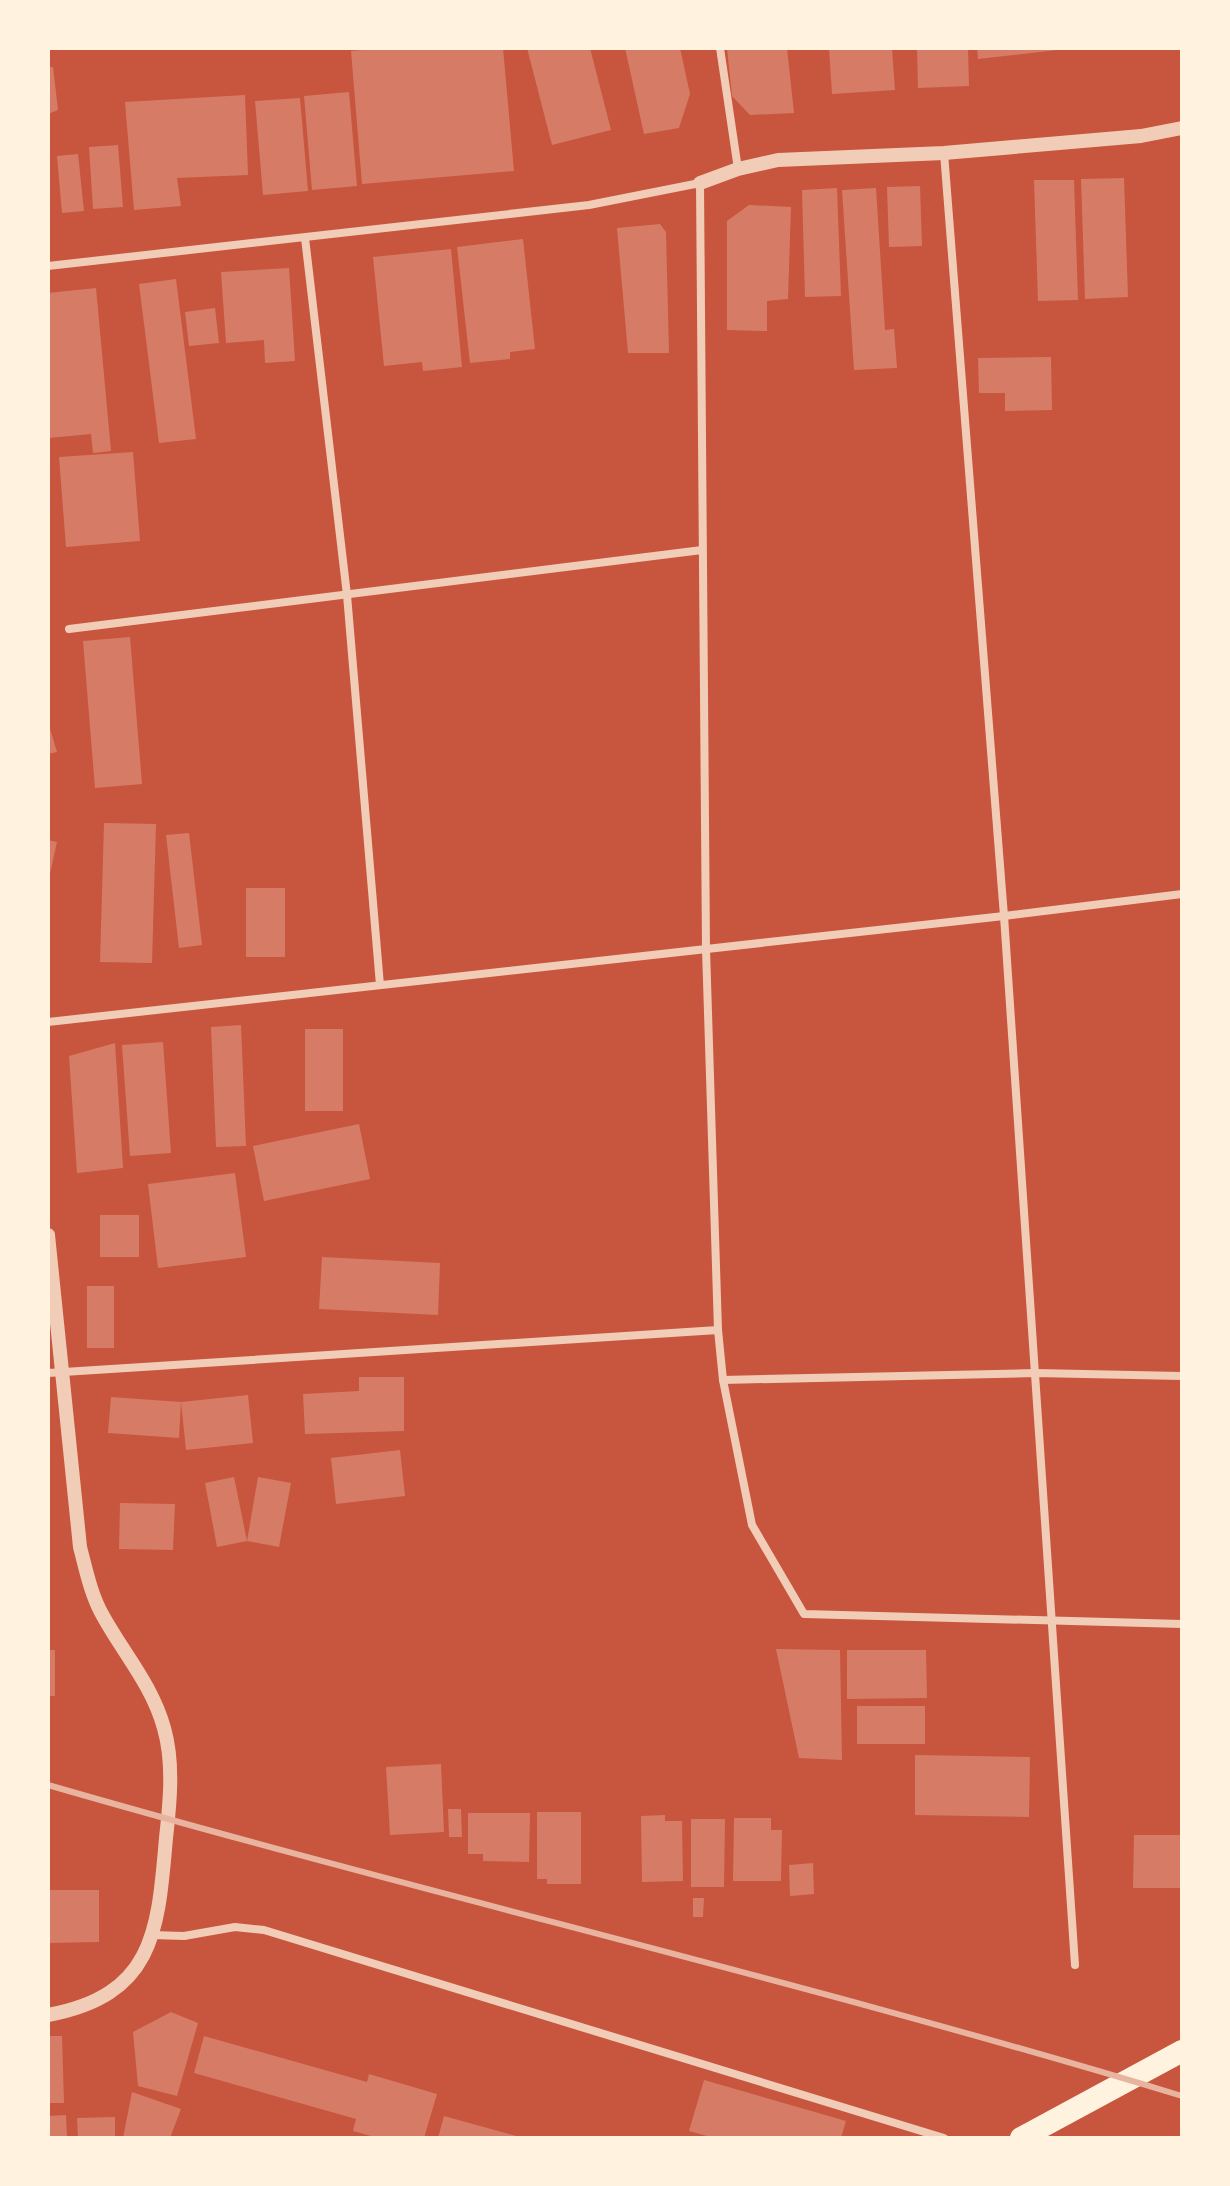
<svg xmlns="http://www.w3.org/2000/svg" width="1230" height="2186" viewBox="0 0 1230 2186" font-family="Mulish,sans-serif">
<rect width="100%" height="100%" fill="#c8553d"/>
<g fill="#d67c66">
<polygon points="384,48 503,48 514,171 362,184 351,51"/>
<polygon points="527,48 590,48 611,130 552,145"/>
<polygon points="625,48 680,48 690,94 679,128 644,134"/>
<polygon points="727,48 787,48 794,113 750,115 732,96"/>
<polygon points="829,48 892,48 895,90 832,94"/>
<polygon points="917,48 968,48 969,86 918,88"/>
<polygon points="977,48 1057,48 1057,50 978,59"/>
<polygon points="48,67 53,67 58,110 48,114"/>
<polygon points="349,92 357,186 312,190 304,96"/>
<polygon points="245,95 248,175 177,178 181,206 134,210 125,102"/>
<polygon points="300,98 308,191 263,195 255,101"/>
<polygon points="118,145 123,207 93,209 89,147"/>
<polygon points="78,154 84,211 62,213 57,156"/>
<polygon points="1124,178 1128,297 1085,299 1081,179"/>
<polygon points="1034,180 1074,180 1078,300 1038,301"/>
<polygon points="920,186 922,246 889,247 887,187"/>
<polygon points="837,188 841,296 805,297 802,190"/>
<polygon points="876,188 885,330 894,329 897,368 854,370 842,190"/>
<polygon points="749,205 791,207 788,299 767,301 767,331 727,330 727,221"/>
<polygon points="660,224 666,232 669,353 628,353 617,228"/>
<polygon points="523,239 535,349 510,352 510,359 470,363 457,247"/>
<polygon points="451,249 462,367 423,371 422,362 384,366 373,257"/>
<polygon points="289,268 295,361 265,363 264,340 226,343 221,272"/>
<polygon points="176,279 196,439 159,443 139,284"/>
<polygon points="96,288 111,451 93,453 91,434 49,438 48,293"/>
<polygon points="215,308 219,343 189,346 185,312"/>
<polygon points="1051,357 1052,410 1005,411 1005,393 979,393 978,358"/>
<polygon points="133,452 140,541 66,547 59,457"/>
<polygon points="130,637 142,784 95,788 83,641"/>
<polygon points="48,722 57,752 48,754"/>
<polygon points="104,823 156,824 152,963 100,962"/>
<polygon points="189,833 202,945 179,948 166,835"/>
<polygon points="48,840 57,842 49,878 48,878"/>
<rect x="246" y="888" width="39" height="69"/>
<polygon points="241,1025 246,1146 216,1147 211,1027"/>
<rect x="305" y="1029" width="38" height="82"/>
<polygon points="163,1042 171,1153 130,1156 122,1045"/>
<polygon points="115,1043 123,1168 77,1173 69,1056"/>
<polygon points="359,1124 370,1179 264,1201 253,1146"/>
<polygon points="235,1173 246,1257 158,1268 148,1184"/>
<rect x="100" y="1215" width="39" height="42"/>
<polygon points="322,1257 440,1263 438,1315 319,1309"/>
<rect x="87" y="1286" width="27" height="62"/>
<polygon points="359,1377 404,1377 404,1431 305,1434 303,1394 359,1391"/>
<polygon points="248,1395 253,1443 186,1450 181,1402 179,1438 108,1433 111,1397 181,1402"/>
<polygon points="400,1450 405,1496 336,1504 331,1458"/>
<polygon points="234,1477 247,1541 217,1547 205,1483"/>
<polygon points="258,1477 291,1483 279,1547 247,1541"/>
<polygon points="120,1503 175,1504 173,1550 119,1549"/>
<polygon points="776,1649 840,1650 842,1760 799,1758"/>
<rect x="48" y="1650" width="7" height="46"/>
<polygon points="847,1650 926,1650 927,1698 847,1699"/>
<rect x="857" y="1706" width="68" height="38"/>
<polygon points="915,1755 1030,1757 1029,1817 915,1815"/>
<polygon points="441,1764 444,1832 390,1835 386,1767"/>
<polygon points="448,1809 461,1809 462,1837 449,1837"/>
<polygon points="537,1812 581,1812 581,1884 547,1884 547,1879 537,1879"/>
<polygon points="468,1813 530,1813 529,1862 483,1861 483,1854 468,1854"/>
<polygon points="665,1815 665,1821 682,1821 683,1881 642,1882 641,1816"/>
<polygon points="734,1818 771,1818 771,1830 782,1830 781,1881 733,1881"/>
<polygon points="691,1819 725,1819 724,1887 691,1887"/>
<polygon points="1134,1835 1182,1835 1182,1888 1133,1888"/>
<polygon points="813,1863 814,1894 790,1896 789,1865"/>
<polygon points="48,1890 99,1890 99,1942 48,1943"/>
<polygon points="693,1898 704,1898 703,1917 693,1917"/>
<polygon points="171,2012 198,2023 177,2096 138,2086 133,2032"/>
<polygon points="48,2036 62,2036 64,2103 48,2103"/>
<polygon points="204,2036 367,2082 369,2074 437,2094 424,2138 378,2138 353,2131 356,2119 194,2073"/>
<polygon points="704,2080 846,2121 841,2138 714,2138 689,2131"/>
<polygon points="132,2092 181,2109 170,2138 123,2138"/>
<polygon points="66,2115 67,2138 48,2138 48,2116"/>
<polygon points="444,2116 520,2137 520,2138 438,2138"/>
<polygon points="115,2117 115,2138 78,2138 77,2118"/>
</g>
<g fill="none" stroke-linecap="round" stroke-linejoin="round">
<g stroke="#f1ccb7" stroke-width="8">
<polyline points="720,48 738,169"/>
<polyline points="944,153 1004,916 1075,1965"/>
<polyline points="305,238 347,595 380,985"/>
<polyline points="48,266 589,205 700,183 706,949 718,1330 723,1380 752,1525 804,1614 1182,1624"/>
<polyline points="69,629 702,550"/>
<polyline points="48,1022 1004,916 1182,894"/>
<polyline points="48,1373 718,1330"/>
<polyline points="723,1380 1035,1373 1182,1376"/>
<polyline points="152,1935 184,1936 235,1927 264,1930 944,2138"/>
</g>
<g stroke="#f1ccb7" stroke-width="14">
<polyline points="700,183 738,169 778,160 944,153 1141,136 1182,128"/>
<path d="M48,1235L80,1547C86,1570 91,1595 103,1616C124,1654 152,1685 164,1728C174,1763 170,1802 166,1838C158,1930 155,1995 48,2015"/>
</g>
<polyline stroke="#fff3e0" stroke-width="22" points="1021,2138 1182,2051"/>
<path stroke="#e9b49f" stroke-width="6" d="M48,1785C425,1894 807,1982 1182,2096"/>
</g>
<rect width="1230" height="2186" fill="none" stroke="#fff3e0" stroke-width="100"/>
</svg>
